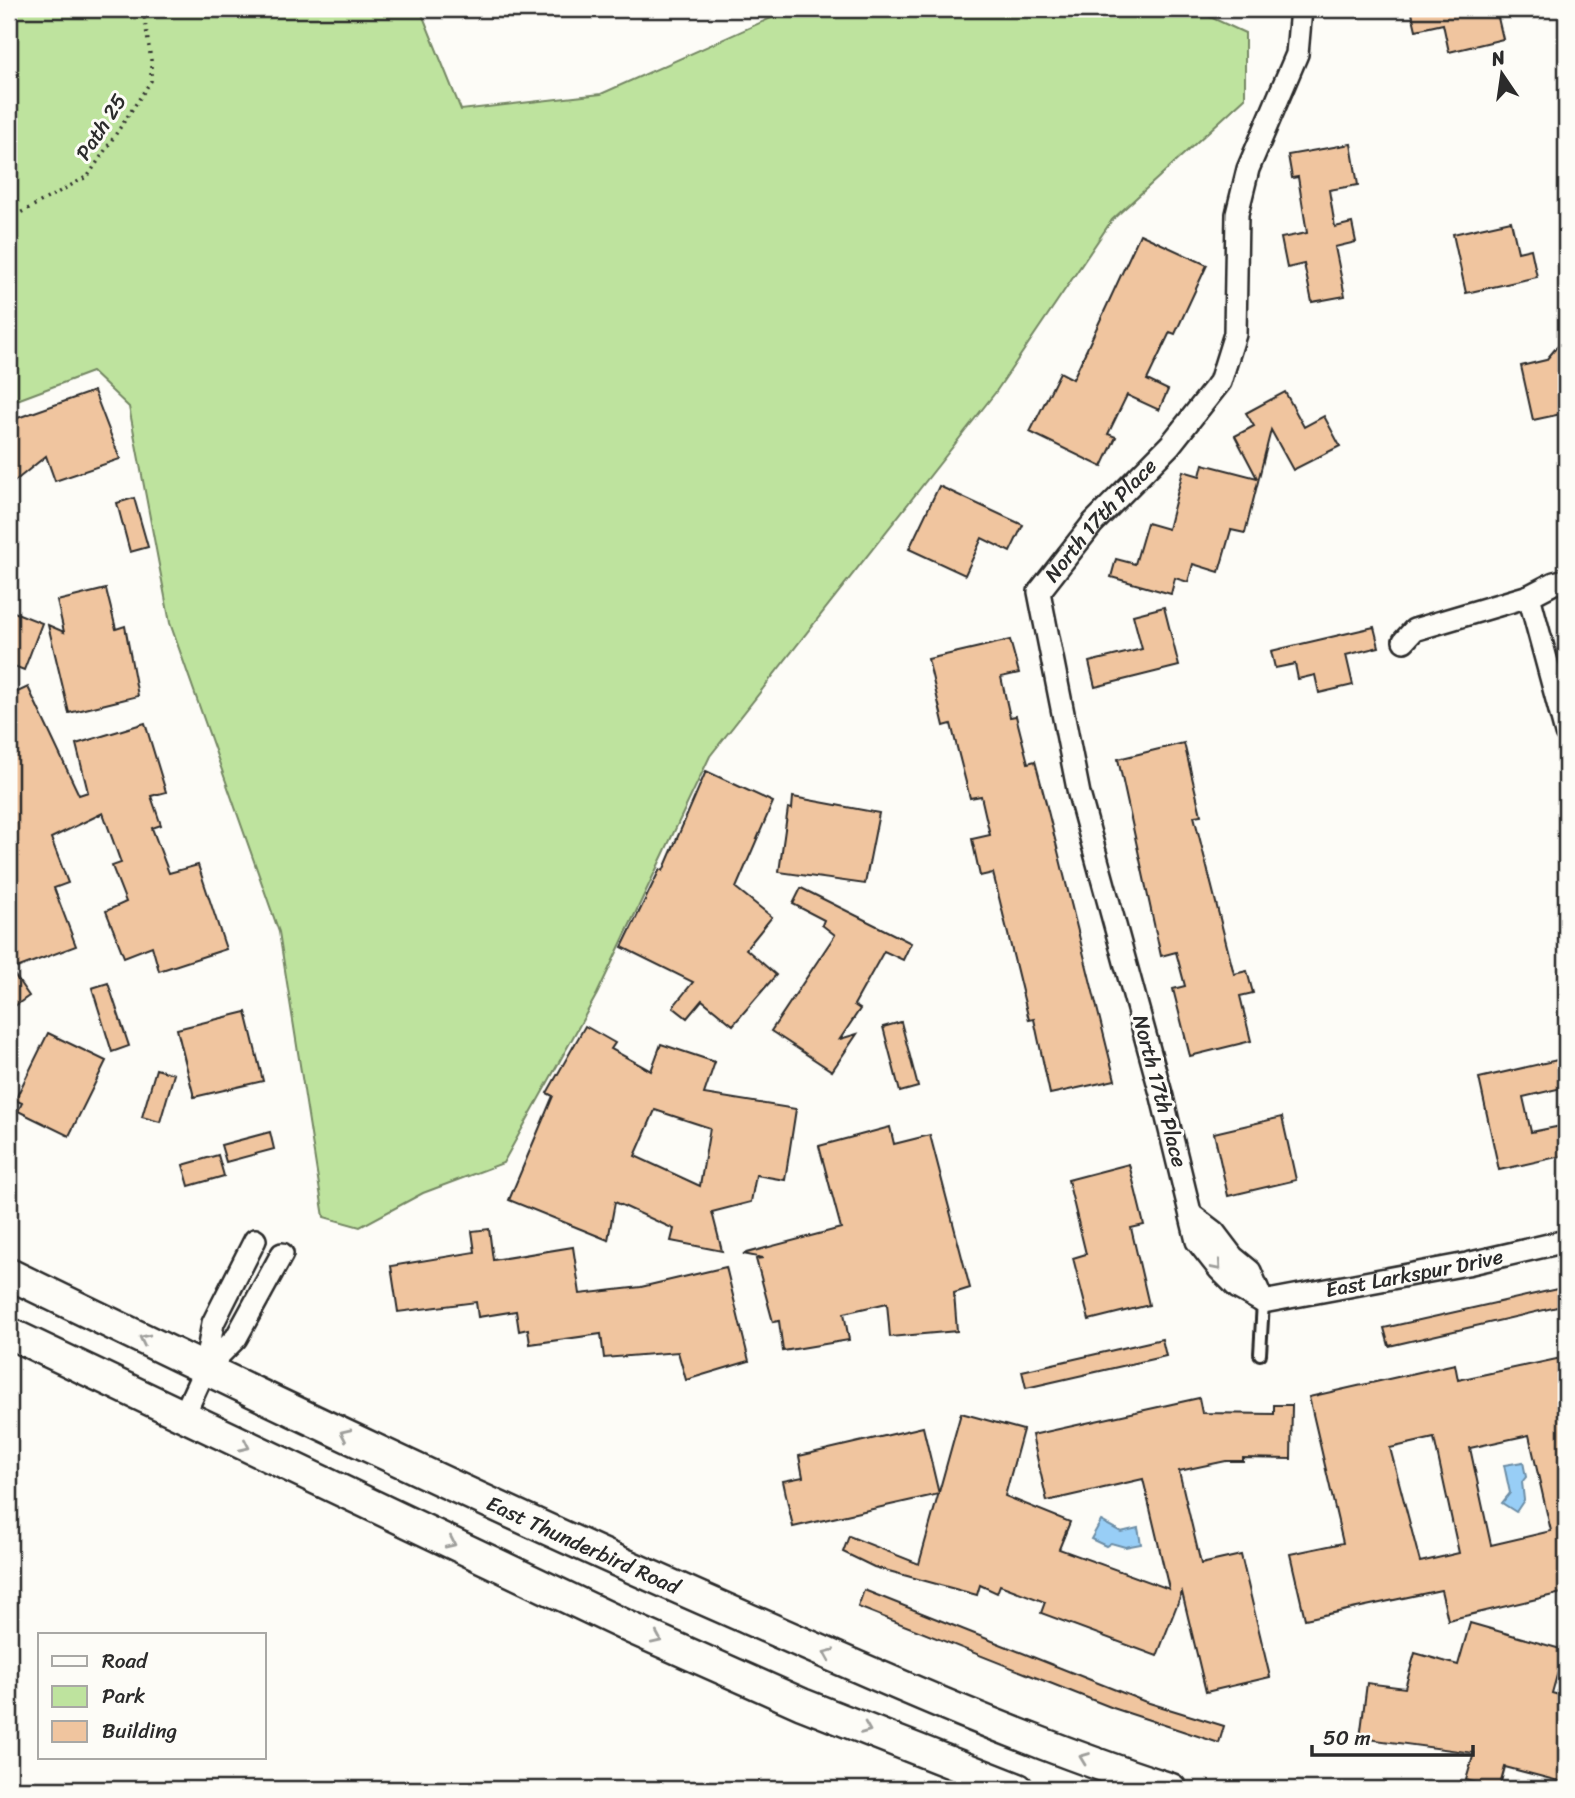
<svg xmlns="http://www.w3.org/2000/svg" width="1575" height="1798" viewBox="0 0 1575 1798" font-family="Sriracha,sans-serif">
<rect width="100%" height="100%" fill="#fdfcf7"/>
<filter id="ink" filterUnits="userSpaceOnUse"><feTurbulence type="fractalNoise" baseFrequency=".0143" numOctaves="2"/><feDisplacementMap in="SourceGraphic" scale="14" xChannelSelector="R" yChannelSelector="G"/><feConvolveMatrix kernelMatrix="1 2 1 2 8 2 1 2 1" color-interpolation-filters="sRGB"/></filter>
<g filter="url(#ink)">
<polygon fill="#bee39e" stroke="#748764" stroke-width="2" points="9,9 420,9 461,110 601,94 791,9 1193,9 1245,33 1245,98 1112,220 995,393 710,756 597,994 503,1163 423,1193 360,1227 324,1217 279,932 170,623 129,407 92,372 9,403"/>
<g fill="#98cef6" stroke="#6c8da5" stroke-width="2">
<polygon points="1523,1462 1526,1477 1522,1482 1524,1500 1516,1512 1502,1503 1510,1493 1504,1465"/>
<polygon points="1101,1521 1121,1532 1138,1528 1141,1544 1125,1547 1111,1543 1106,1546 1091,1539"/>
</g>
<g fill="#f0c59f" stroke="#2b2b2b" stroke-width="2" fill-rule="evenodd">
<polygon points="1411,9 1496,9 1503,39 1449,52 1443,24 1416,30"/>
<polygon points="1351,144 1358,185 1329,190 1335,227 1352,223 1356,242 1335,247 1345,296 1312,302 1304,264 1287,268 1281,238 1307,233 1298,177 1292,178 1288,155"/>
<polygon points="1511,221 1518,252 1531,249 1537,277 1466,293 1453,234"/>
<polygon points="1140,234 1207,265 1175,334 1170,332 1147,380 1168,390 1159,410 1127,395 1108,434 1116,437 1102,467 1030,432 1060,372 1073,379"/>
<polygon points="1566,336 1566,413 1533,420 1521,366 1546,360"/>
<polygon points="94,391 120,459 55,481 46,456 9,486 9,421"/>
<polygon points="1285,392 1304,427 1324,416 1340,446 1293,470 1271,430 1245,533 1231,530 1219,572 1193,564 1188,582 1175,578 1171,594 1111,577 1116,559 1135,564 1147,523 1168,529 1183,471 1200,476 1203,464 1257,478 1235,436 1254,426 1246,413"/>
<polygon points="939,486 1023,525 1010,552 982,538 965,575 909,549"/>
<polygon points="134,498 148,547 130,552 117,503"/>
<polygon points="106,589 116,629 125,626 138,696 69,713 48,625 64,632 57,601"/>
<polygon points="1164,607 1179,666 1095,687 1089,662 1142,649 1133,615"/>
<polygon points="9,610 42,623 24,670 9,664"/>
<polygon points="1374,627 1379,647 1346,655 1353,685 1319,693 1315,675 1298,679 1295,664 1275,668 1271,651"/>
<polygon points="1010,640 1019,673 1001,677 1010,717 1016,716 1028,763 1035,761 1044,795 1115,1080 1050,1094 1034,1019 1029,1020 993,873 980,876 972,839 990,835 981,796 970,798 951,724 944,726 928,659"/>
<polygon points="28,687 79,795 88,792 76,744 145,723 166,792 151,796 161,825 152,828 169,873 198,865 226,949 159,971 152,946 124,957 106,911 126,902 112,866 121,863 103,813 51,838 68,883 54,888 76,946 11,970 29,996 9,1010 9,696"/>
<polygon points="1184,743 1201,815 1194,816 1234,974 1247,971 1253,993 1240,996 1251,1041 1190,1056 1173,989 1185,986 1176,952 1161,956 1118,759"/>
<polygon points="706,771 773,802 736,888 772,917 746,949 776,975 733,1025 702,1000 687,1018 673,1007 693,982 622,947 660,869 663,871"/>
<polygon points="793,797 879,813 865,884 779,872 788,808 792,809"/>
<polygon points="801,888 911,943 903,960 884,951 854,1005 860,1009 840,1039 857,1034 832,1071 771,1031 835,935 822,925 824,920 793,904"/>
<polygon points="108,983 129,1046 112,1052 92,988"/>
<polygon points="246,1012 263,1081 194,1097 177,1029"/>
<polygon points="901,1022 918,1087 900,1092 883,1027"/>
<path d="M585,1026L615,1043L611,1049L651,1071L661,1044L715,1062L704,1094L796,1109L785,1180L756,1175L751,1202L712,1212L722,1251L671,1241L674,1229L615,1202L608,1240L509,1200L553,1096L547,1093ZM655,1110L710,1128L700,1186L635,1156Z"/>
<polygon points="48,1033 106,1061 69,1136 18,1111 22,1103 15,1100"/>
<polygon points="1566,1058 1566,1087 1523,1097 1531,1132 1566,1125 1566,1155 1499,1170 1479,1078"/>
<polygon points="156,1069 174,1074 160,1122 142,1117"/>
<polygon points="1282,1117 1296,1180 1228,1196 1214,1133"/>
<polygon points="890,1127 894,1144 930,1135 970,1288 954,1293 957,1331 890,1337 887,1303 844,1313 849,1340 783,1351 779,1321 773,1322 756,1259 763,1258 743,1254 841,1228 819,1146"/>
<polygon points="270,1132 274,1149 226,1162 221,1145"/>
<polygon points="218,1155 224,1176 189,1186 183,1165"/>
<polygon points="1129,1164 1144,1225 1131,1228 1149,1305 1089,1320 1073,1258 1086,1254 1068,1180"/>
<polygon points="489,1229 493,1260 573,1247 580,1294 641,1287 726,1267 749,1361 686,1380 678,1352 604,1358 601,1334 530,1344 528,1329 519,1331 516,1311 478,1317 476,1302 398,1312 391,1266 475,1252 472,1231"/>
<polygon points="1566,1287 1566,1305 1389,1346 1384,1328"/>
<polygon points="1162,1339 1166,1356 1026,1388 1022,1371"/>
<path d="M1566,1357V1592L1448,1620L1441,1590L1305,1619L1290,1554L1343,1543L1309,1397L1455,1364L1458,1380ZM1529,1435L1551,1531L1491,1545L1470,1448ZM1434,1438L1459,1553L1420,1562L1390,1448Z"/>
<polygon points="1199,1398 1202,1413 1274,1414 1274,1405 1292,1405 1291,1459 1243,1458 1243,1461 1226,1461 1179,1471 1201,1564 1241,1555 1270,1677 1206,1692 1182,1592 1157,1656 1041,1613 1045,1602 1000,1585 997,1593 980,1585 977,1595 874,1567 843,1552 849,1536 919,1564 961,1413 1023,1430 1005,1496 1070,1522 1059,1549 1169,1589 1143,1479 1047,1501 1032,1435"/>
<polygon points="923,1427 939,1494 793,1527 783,1481 803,1477 799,1456"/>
<polygon points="864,1590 1146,1702 1224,1726 1219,1743 1113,1708 858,1607"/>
<polygon points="1470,1623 1564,1650 1552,1693 1566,1697 1566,1783 1505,1767 1499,1789 1466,1780 1474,1753 1360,1738 1367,1683 1405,1688 1415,1653 1458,1665"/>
</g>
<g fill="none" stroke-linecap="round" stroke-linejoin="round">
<g stroke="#2b2b2b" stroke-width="16">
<polyline id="lane" points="1260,1354 1263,1302"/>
</g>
<g stroke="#2b2b2b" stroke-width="26">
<g id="street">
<polyline points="1529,596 1566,733"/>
<polyline points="1404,641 1414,630 1529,596 1554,583 1566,580"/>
<polyline points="1193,1216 1214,1232 1233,1257 1250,1271 1263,1302"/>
<path id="s1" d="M1263,1302L1238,1288L1219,1269L1197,1241L1162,1097L1079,794L1039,592L1093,523L1170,445L1220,382L1235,334L1237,214L1248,169L1297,54L1301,9"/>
<path id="s2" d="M1263,1302L1467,1264L1566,1241"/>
<polyline points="205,1369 236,1338 282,1254"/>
<polyline points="183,1417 205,1369 213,1323 255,1240"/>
</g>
</g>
<g stroke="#2b2b2b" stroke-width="35">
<g id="secondary">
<path id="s3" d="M9,1274C252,1392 496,1509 744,1617C884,1679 1025,1742 1171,1789"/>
<polyline points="9,1333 631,1628 802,1704 1018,1789"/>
</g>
</g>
<polyline stroke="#2b2b2b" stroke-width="3.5" stroke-dasharray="2 5" stroke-linecap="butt" points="9,219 88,176 151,81 151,60 143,9"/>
<use href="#lane" stroke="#fdfcf7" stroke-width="10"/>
<use href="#street" stroke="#fdfcf7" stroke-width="21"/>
<use href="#secondary" stroke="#fdfcf7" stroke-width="30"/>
</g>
<defs><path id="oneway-chevron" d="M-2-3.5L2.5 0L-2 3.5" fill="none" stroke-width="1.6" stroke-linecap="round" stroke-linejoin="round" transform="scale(1.75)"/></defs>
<g stroke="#9e9e9b">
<use href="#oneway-chevron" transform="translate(1217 1266) rotate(49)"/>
<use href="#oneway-chevron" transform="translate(144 1339) rotate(-154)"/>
<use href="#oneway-chevron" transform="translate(345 1434) rotate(-155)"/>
<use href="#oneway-chevron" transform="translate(245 1446) rotate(25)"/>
<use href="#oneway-chevron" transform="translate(451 1543) rotate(25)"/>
<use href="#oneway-chevron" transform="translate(657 1639) rotate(24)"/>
<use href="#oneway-chevron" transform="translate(828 1654) rotate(-157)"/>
<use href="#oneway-chevron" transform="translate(866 1729) rotate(22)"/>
<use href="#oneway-chevron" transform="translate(1084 1758) rotate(-159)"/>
</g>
</g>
<g text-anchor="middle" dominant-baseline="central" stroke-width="6" stroke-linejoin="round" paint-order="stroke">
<g font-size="21" fill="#2b2b2b" stroke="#fdfcf7">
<text transform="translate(101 127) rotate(-57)">Path 25</text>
<text stroke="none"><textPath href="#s1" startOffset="854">North 17th Place</textPath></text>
<text transform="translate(1160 1091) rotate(75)">North 17th Place</text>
<text stroke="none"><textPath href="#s2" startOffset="154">East Larkspur Drive</textPath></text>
<text stroke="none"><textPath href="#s3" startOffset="635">East Thunderbird Road</textPath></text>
</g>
</g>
<rect width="1575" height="1798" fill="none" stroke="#fdfcf7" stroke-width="35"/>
<rect x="18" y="18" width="1540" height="1763" fill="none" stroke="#2b2b2b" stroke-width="2.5" filter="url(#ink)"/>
<rect x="38" y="1633" width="228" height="126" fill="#fdfcf7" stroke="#a9a8a5" stroke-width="2"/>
<rect x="52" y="1656" width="35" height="10" fill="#fdfcf7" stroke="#a9a8a5" stroke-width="2"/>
<text x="102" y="1668" font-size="21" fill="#2b2b2b">Road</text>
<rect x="52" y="1686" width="35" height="21" fill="#bee39e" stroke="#a9a8a5" stroke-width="2"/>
<text x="102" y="1703" font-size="21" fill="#2b2b2b">Park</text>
<rect x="52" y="1721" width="35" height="21" fill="#f0c59f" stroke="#a9a8a5" stroke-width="2"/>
<text x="102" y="1738" font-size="21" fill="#2b2b2b">Building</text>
<g transform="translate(1502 74) rotate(347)" stroke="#fdfcf7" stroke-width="5" paint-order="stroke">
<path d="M0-5L12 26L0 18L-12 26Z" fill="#2b2b2b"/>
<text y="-10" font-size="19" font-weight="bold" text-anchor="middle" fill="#2b2b2b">N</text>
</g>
<path d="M1312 1745v10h161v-10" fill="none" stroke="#2b2b2b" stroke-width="3.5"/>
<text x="1323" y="1745" font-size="21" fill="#2b2b2b" stroke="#fdfcf7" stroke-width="5" paint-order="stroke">50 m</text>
</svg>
